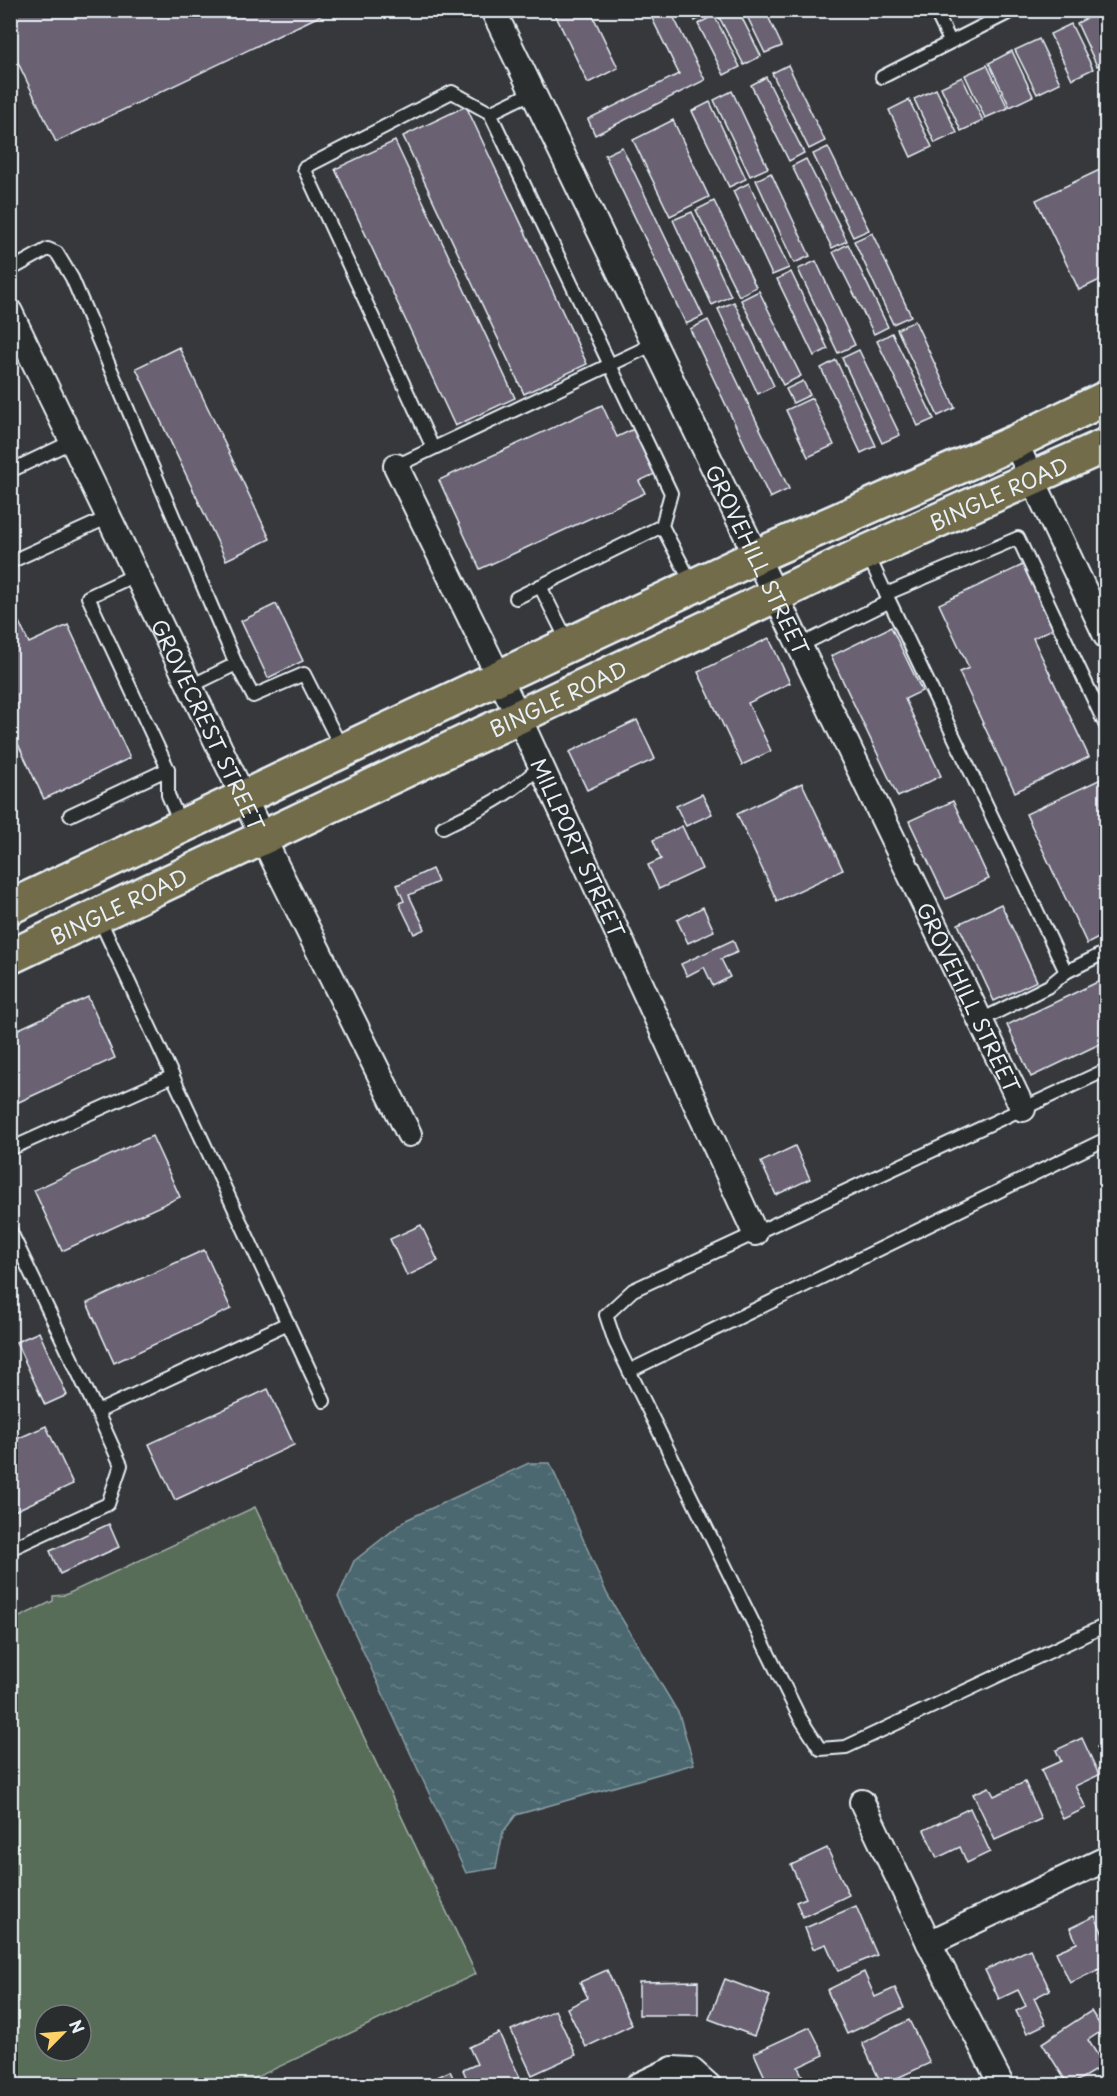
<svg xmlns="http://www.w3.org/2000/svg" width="1117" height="2096" viewBox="0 0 1117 2096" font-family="'Playpen Sans',sans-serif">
<defs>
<pattern id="water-ripples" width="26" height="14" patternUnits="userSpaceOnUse" patternTransform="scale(1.5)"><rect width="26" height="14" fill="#4b686f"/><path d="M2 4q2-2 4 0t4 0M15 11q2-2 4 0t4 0" fill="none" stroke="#657e84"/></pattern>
</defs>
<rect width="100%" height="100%" fill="#37383c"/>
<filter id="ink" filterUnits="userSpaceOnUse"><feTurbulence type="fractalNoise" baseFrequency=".0167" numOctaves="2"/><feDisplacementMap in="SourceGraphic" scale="12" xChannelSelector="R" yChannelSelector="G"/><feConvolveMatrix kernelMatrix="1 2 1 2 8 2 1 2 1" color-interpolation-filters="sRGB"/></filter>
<g filter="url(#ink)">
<path fill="#586d59" stroke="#a0afa8" stroke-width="1.5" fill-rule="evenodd" d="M255,1507L476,1974L240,2085H11V1621L53,1601V1596L65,1595ZM45,2015H81V2051H45Z"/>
<polygon fill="url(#water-ripples)" stroke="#8a9fa6" stroke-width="1.5" points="529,1463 550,1463 607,1594 679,1714 694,1764 516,1815 503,1832 496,1868 466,1873 338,1597 354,1561 406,1520"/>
<g fill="#6b6272" stroke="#e8f1f8" stroke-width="1.5">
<polygon points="10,10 332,10 56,142 10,46"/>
<polygon points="557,10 590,10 618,68 588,83 554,12"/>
<polygon points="648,10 670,10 705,80 595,135 588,119 679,74"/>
<polygon points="690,10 712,10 713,11 695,21"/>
<polygon points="726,10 738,10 761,56 744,65 718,15"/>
<polygon points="744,10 765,10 782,46 765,53"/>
<polygon points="1097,13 1106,32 1106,62 1097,66 1077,23"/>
<polygon points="714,15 740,67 724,75 698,24"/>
<polygon points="1071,24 1093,69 1072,79 1050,34"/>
<polygon points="1039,39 1060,83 1037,94 1015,50"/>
<polygon points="1012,51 1033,96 1010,107 989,63"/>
<polygon points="788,65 825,141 809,149 772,73"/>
<polygon points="987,65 1008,108 985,118 965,75"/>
<polygon points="766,77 804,153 789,161 751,85"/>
<polygon points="962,77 983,121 961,131 941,87"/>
<polygon points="936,89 957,133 935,143 914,99"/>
<polygon points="732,91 768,168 750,176 714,100"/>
<polygon points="909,100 932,147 911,157 889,110"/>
<polygon points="710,102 746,179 729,187 692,111"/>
<polygon points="466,106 587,364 524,394 403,136"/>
<polygon points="673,120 709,197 670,216 633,140"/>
<polygon points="395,141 515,398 455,426 335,169"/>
<polygon points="622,147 703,316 686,324 605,155"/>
<polygon points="828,147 869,230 853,237 813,154"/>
<polygon points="806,159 847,241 832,248 792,166"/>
<polygon points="1106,167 1106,277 1079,290 1036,200"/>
<polygon points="771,173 810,256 794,263 756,180"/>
<polygon points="749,183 789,268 772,275 733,191"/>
<polygon points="714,201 756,287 739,296 696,210"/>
<polygon points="692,212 731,296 712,305 673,220"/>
<polygon points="872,233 911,316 893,324 854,241"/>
<polygon points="848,244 888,327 874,334 833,252"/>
<polygon points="816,261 855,345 838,353 798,269"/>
<polygon points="791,272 828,349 814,356 777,279"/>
<polygon points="759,291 801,376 783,385 741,300"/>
<polygon points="734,302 774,386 758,394 718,309"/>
<polygon points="708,320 789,489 770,498 690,329"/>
<polygon points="915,321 955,408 938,416 897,329"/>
<polygon points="892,333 934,419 918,426 877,341"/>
<polygon points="179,347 270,539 226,560 136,368"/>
<polygon points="859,350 900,435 882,443 842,358"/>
<polygon points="836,360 876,446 861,453 821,368"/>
<polygon points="803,381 810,395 793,403 786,389"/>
<polygon points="812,398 834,445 808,457 786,410"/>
<polygon points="602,405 617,437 638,427 659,472 639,481 645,493 480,569 439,480"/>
<polygon points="1025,564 1055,628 1033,638 1089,757 1015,792 959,672 969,668 939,604"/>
<polygon points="276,604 303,661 268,678 241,621"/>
<polygon points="19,622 29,643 68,625 130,758 44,799 10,727 10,653 13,652 10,645 10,626"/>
<polygon points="891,627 922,691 905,699 941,776 898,797 831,656"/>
<polygon points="769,638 790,683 748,703 771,751 742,765 698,672"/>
<polygon points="637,720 655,759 587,790 569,752"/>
<polygon points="1101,779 1106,792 1106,934 1087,944 1026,814"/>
<polygon points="802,783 843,870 777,901 737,814"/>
<polygon points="702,794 712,814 686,826 676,806"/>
<polygon points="953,801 989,879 946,899 909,821"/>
<polygon points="682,826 702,869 659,889 648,865 661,859 653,840"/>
<polygon points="432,869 438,882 409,895 425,929 414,934 399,903 404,901 397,885"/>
<polygon points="1001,904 1037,981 994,1001 958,924"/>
<polygon points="703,907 714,931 688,943 677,920"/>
<polygon points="733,940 738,952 721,959 730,977 713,986 704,967 687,976 681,964"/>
<polygon points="1106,978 1106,1041 1031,1077 1007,1025"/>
<polygon points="88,997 115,1058 10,1106 10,1033"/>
<polygon points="152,1136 180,1197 62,1251 34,1190"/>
<polygon points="795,1146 810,1179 776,1195 761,1162"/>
<polygon points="421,1225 438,1261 407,1276 390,1239"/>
<polygon points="204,1250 231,1309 114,1363 87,1303"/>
<polygon points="39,1332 67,1395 45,1405 16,1342"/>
<polygon points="268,1389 294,1445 175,1500 149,1444"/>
<polygon points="46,1426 73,1484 10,1513 10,1442"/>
<polygon points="109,1524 119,1547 60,1574 50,1551"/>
<polygon points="1082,1738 1099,1775 1075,1786 1086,1808 1063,1819 1041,1770 1061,1761 1056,1750"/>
<polygon points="1106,1743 1106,1767 1097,1747"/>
<polygon points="1025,1782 1041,1819 995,1840 973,1794 989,1787 994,1796"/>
<polygon points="970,1808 990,1852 967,1863 960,1847 937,1858 924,1830"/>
<polygon points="827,1848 849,1895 803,1917 796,1902 806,1898 791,1865"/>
<polygon points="856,1906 877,1955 838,1971 826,1944 813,1949 805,1928"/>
<polygon points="1095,1916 1106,1941 1106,1966 1070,1983 1056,1952 1077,1943 1070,1928"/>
<polygon points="1030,1949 1050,1990 1034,1998 1046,2024 1027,2033 1016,2011 1026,2006 1018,1990 999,1999 985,1970"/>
<polygon points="607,1970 632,2025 586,2047 567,2008 588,1998 580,1982"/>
<polygon points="864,1972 875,1997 895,1988 904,2008 847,2034 827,1990"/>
<polygon points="725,1979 770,1996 754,2036 709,2019"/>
<polygon points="698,1981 698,2015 639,2015 639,1982"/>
<polygon points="555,2010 576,2055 532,2075 511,2030"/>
<polygon points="1091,2011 1103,2030 1088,2040 1104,2065 1069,2086 1042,2043"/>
<polygon points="909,2020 930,2063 882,2085 862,2043"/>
<polygon points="810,2027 824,2055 798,2067 807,2085 769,2086 754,2053"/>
<polygon points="499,2033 521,2080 510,2086 470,2086 463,2070 477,2064 469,2047"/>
<polygon points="450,2071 457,2086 419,2086"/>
</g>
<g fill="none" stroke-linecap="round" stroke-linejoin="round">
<g stroke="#e8f1f8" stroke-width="16">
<g id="service">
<polyline points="935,10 950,41"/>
<polyline points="882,77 1014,10"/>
<polyline points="533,92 490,113 671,493 662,526 692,584"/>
<polyline points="10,270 48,249 57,253 72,278 236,664 191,686"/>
<polyline points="433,448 304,168 452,92 490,113"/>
<polyline points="396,466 654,344"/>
<polyline points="10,471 73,441"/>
<polyline points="867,553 886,594"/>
<polyline points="10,562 109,517"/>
<polyline points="137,574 88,597 168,769 168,795 181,825"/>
<polyline points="540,586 569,644"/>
<polyline points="516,598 662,526"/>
<polyline points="799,646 888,602"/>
<polyline points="236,664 253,696 304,674 342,749"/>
<polyline points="1106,726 1018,538 886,594 1066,972 1106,952"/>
<polyline points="70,815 168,769"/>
<path d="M443,827C479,810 513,794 541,765"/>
<polyline points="99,918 324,1401"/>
<polyline points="979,1021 1049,986 1066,972"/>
<polyline points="1106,1070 633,1290 606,1315 615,1342 800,1718 820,1749 846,1747 1106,1625"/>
<polyline points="10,1149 173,1076"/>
<polyline points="10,1230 97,1412 288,1323"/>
<polyline points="629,1371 1106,1139"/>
<polyline points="10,1549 108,1504 121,1465 97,1412"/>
</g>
</g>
<g stroke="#e8f1f8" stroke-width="28">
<g id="minor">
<path id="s1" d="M493,10L1023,1109"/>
<path id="s2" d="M10,312L277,867L409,1134"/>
<polyline points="1015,442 1106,636"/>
<path id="s3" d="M396,466L519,718L755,1233"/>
<polyline points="862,1802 929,1943 1002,2086"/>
<polyline points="929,1943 1106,1859"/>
<polyline points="637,2086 673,2069 691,2070 709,2086"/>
</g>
</g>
<g stroke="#e8f1f8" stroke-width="38">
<g id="primary">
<polyline points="10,907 757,556 1015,442 1106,398"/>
<path id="s4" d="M10,957L867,552L1106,445"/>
</g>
</g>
<use href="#service" stroke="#2a2d2e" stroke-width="12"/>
<use href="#minor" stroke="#2a2d2e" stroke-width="24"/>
<use href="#primary" stroke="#726c4b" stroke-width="33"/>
</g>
</g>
<g text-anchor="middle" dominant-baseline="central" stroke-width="5" stroke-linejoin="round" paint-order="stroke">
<g font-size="21" fill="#e8f1f8" stroke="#2a2d2e">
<text stroke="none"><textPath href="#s4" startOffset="1092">BINGLE ROAD</textPath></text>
<text stroke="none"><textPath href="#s1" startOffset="610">GROVEHILL STREET</textPath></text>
<text stroke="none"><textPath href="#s4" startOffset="606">BINGLE ROAD</textPath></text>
<text stroke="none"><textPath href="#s2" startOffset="458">GROVECREST STREET</textPath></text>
<text stroke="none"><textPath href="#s3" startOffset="423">MILLPORT STREET</textPath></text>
<text stroke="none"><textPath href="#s4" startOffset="120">BINGLE ROAD</textPath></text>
<text stroke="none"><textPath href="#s1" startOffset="1096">GROVEHILL STREET</textPath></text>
</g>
</g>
<rect width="1117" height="2096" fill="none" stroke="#2a2d2e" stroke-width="36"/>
<rect x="18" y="18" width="1081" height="2060" fill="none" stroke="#e8f1f8" stroke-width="2" filter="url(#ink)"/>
<g transform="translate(63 2033) rotate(65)"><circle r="28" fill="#2a2d2e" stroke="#767b7f" stroke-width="1.5"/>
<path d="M0-4.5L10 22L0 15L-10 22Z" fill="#ffd166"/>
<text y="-9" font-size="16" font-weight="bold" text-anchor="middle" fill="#e8f1f8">N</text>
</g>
</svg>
